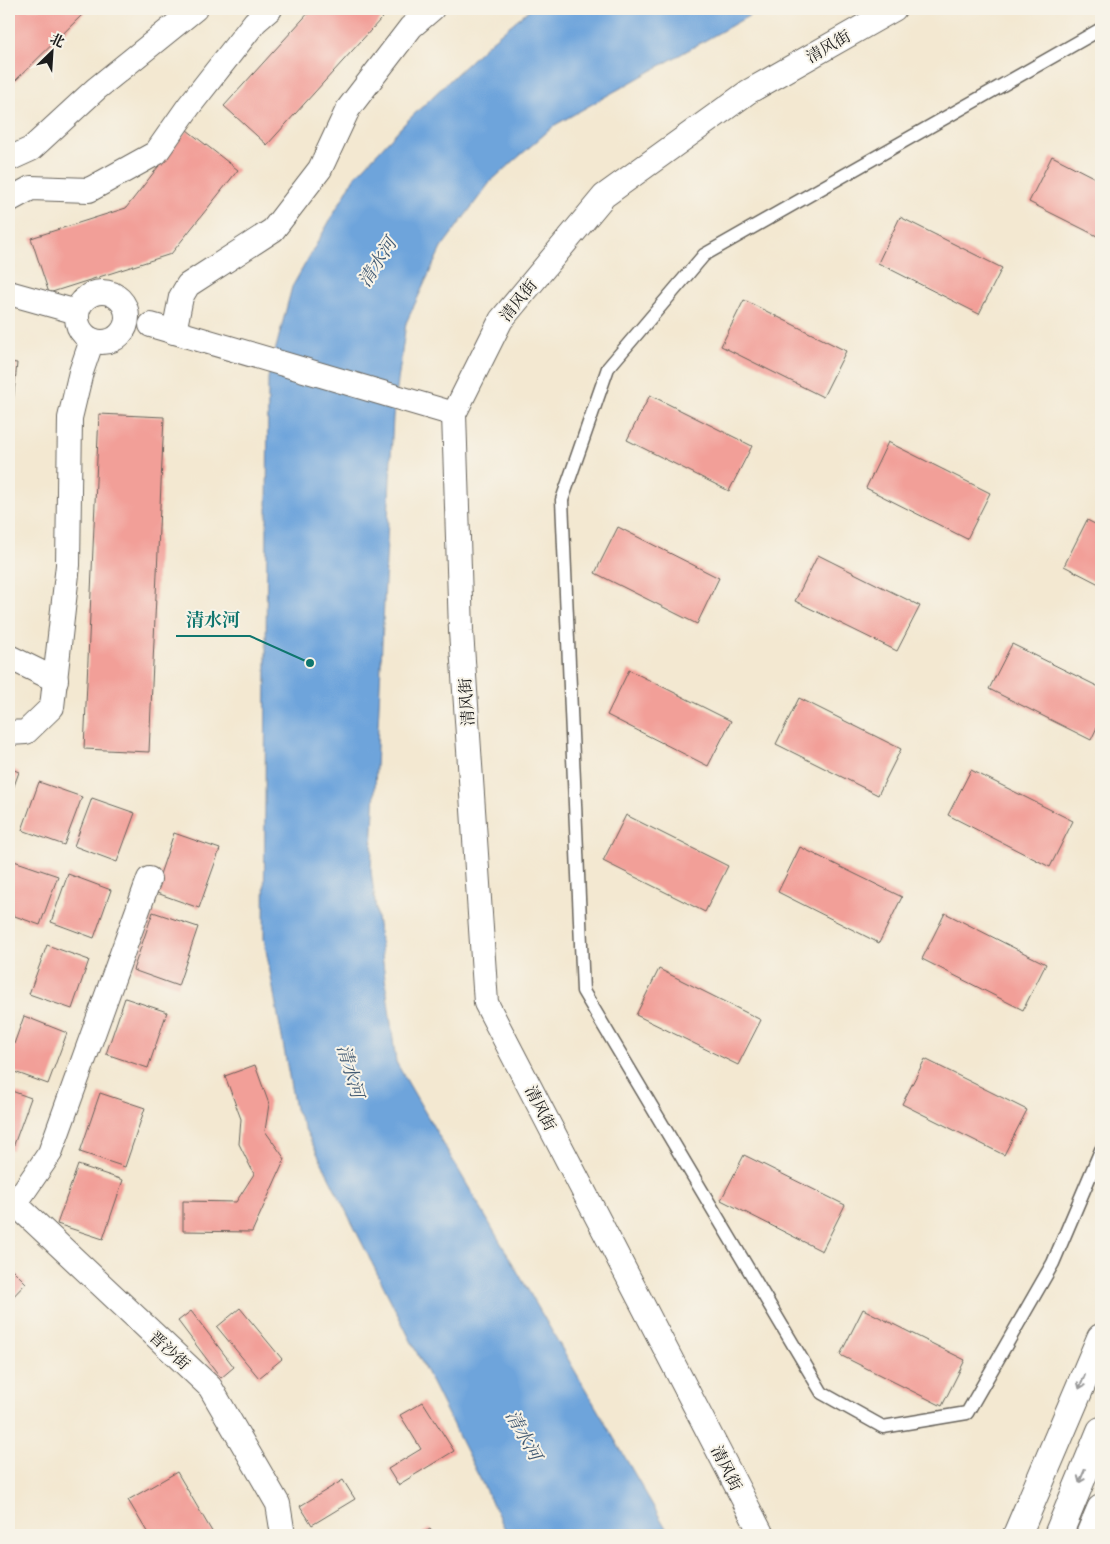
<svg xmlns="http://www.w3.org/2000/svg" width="1110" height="1544" viewBox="0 0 1110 1544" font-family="'Gentium Book Plus','Noto Serif SC',serif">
<rect width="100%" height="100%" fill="#f7f3e8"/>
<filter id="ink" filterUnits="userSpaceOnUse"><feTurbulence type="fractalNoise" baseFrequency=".02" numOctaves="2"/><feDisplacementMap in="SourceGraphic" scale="10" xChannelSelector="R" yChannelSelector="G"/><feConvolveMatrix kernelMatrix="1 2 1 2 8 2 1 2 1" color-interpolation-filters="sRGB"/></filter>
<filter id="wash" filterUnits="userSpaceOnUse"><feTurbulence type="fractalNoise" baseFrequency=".0096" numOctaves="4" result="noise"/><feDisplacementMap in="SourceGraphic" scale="20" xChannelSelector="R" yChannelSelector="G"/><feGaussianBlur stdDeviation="1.12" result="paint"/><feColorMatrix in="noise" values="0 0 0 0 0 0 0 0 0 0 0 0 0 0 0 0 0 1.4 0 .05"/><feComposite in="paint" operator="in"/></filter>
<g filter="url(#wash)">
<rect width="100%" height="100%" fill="#f3e8d1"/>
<polygon fill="#6ea4db" stroke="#45607c" points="530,9 761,9 555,125 491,181 441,248 406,323 393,417 371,871 396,1062 670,1535 508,1535 295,1109 264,939 268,378 292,287 354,178 406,122 489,43"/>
<g id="blocks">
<g fill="#f29f98">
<polygon points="9,9 88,9 9,87"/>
<polygon points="312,9 390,9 267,145 224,106"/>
<polygon points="187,130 238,170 171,254 49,293 31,238 126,208"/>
<polygon points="1052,156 1101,181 1101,238 1029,202"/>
<polygon points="900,217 1002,268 979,314 878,263"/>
<polygon points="744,300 846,351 823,397 721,346"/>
<polygon points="9,362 17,363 10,433 9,433"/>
<polygon points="650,395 752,446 729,491 627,440"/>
<polygon points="99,414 164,417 149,752 84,749"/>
<polygon points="888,442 990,493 967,539 866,488"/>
<polygon points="1087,520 1101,527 1101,585 1064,566"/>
<polygon points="618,527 719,578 697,624 595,573"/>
<polygon points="818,555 920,606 897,651 795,601"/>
<polygon points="1012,644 1101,688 1101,719 1091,740 989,689"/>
<polygon points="629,670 731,721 708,766 607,715"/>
<polygon points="799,698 901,749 878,795 776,744"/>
<polygon points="9,768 19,772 9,800"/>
<polygon points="971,770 1073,821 1050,867 948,815"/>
<polygon points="39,782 82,797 64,845 22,830"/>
<polygon points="92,798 135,813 117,862 74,846"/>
<polygon points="626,815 728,866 705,912 603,861"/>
<polygon points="174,833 220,849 199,908 154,892"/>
<polygon points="800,847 902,897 879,943 778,892"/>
<polygon points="14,861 58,876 40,925 9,914 9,877"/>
<polygon points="68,874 111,890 94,938 51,922"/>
<polygon points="153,912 198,927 178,986 133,970"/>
<polygon points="945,913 1046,964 1023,1010 922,959"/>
<polygon points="47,945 89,960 72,1009 29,994"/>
<polygon points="659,969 761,1020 738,1065 636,1015"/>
<polygon points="125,998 167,1012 148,1068 106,1054"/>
<polygon points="24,1016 67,1033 48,1084 9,1070 9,1058"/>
<polygon points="925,1059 1027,1110 1004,1155 902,1104"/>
<polygon points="255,1065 269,1104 265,1131 285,1159 252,1232 183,1231 183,1201 236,1202 254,1174 239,1144 241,1119 225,1076"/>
<polygon points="9,1090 31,1098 12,1150 9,1149"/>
<polygon points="100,1093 145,1108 125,1167 80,1152"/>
<polygon points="744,1155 845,1205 822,1251 721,1200"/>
<polygon points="78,1165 123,1180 103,1239 57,1224"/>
<polygon points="9,1266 26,1283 9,1301"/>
<polygon points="240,1308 282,1359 259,1378 217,1327"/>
<polygon points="863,1309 965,1360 942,1406 840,1355"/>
<polygon points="191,1311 234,1367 221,1378 178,1321"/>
<polygon points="423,1402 454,1451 398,1485 388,1469 421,1449 400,1415"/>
<polygon points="177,1472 214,1535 149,1535 128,1500"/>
<polygon points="343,1480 355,1499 312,1525 300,1506"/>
<polygon points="430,1529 435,1535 420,1535"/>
</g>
</g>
</g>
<g filter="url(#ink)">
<use href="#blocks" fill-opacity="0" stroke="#67635b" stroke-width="1"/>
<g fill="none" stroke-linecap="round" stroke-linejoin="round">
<g stroke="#67635b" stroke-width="15">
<polyline id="service" points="1101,29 704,255 608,368 562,500 583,991 822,1393 883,1427 967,1413 1053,1263 1101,1150"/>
</g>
<g stroke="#67635b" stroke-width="26">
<g id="minor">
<polyline points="9,159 31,149 96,89 195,9"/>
<polyline points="9,200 31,188 89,190 156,153 189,106 255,22 270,9"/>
<circle cx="102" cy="317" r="25"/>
<polyline points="9,293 77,312"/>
<polyline points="151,325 454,414"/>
<polyline points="174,332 181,297 188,285 273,230 320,169 348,109 411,27 432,9"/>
<polyline points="9,657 56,680"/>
<polyline points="9,733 26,732 52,707 68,565 70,418 81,372 92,340"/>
<polyline points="9,1198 210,1387 278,1504 283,1535"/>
<polyline points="15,1204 50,1153 149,879"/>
<polyline points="762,1535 486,1003 461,631 454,414 501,320 604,196 748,92 894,9"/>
</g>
</g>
<g stroke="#67635b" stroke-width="30">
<polyline id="secondary" points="1017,1535 1101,1338"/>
</g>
<g stroke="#67635b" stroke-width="30">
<g id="primary">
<polyline points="1058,1535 1101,1431"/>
<polyline points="1090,1535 1101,1509"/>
</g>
</g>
<use href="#service" stroke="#fff" stroke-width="12"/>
<use href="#minor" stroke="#fff" stroke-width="24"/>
<use href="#secondary" stroke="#fff" stroke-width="28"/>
<use href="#primary" stroke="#fff" stroke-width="28"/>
</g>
<defs><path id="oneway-shaft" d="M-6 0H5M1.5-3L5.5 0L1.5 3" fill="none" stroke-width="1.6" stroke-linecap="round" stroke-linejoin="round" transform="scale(1.25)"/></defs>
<g stroke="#999">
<use href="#oneway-shaft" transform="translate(1082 1382) rotate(113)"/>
<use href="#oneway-shaft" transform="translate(1082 1476) rotate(113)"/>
</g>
</g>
<g text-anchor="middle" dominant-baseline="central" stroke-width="4" stroke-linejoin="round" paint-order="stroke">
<g font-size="16" fill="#1c1c1c" stroke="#f7f3e8">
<text transform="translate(828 46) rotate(-30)">清风街</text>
<text transform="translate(518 300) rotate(-51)">清风街</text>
<text transform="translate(466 702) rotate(-94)">清风街</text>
<text transform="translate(541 1108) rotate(63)">清风街</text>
<text transform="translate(170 1350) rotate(43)">晋沙街</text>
<text transform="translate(727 1468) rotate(63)">清风街</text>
</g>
<g font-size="18" font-style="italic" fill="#415972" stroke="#f7f3e8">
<text transform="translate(377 262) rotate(-57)">清水河</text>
<text transform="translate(351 1071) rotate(74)">清水河</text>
<text transform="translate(524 1435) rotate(61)">清水河</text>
</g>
</g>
<path fill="none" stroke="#0f766e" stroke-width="2" d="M310 663L250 636H176"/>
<circle fill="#0f766e" stroke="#f7f3e8" stroke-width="2" cx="310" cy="663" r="5"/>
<g font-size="18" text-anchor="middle" font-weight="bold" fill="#0f766e" stroke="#f7f3e8" stroke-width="4" stroke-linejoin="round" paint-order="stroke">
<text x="213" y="626">清水河</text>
</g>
<rect width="1110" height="1544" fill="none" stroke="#f7f3e8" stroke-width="30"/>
<g transform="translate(52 52) rotate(25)" stroke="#f7f3e8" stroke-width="4" paint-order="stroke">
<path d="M0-4L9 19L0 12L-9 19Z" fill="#1c1c1c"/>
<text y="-8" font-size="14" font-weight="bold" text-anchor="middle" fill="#1c1c1c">北</text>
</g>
</svg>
